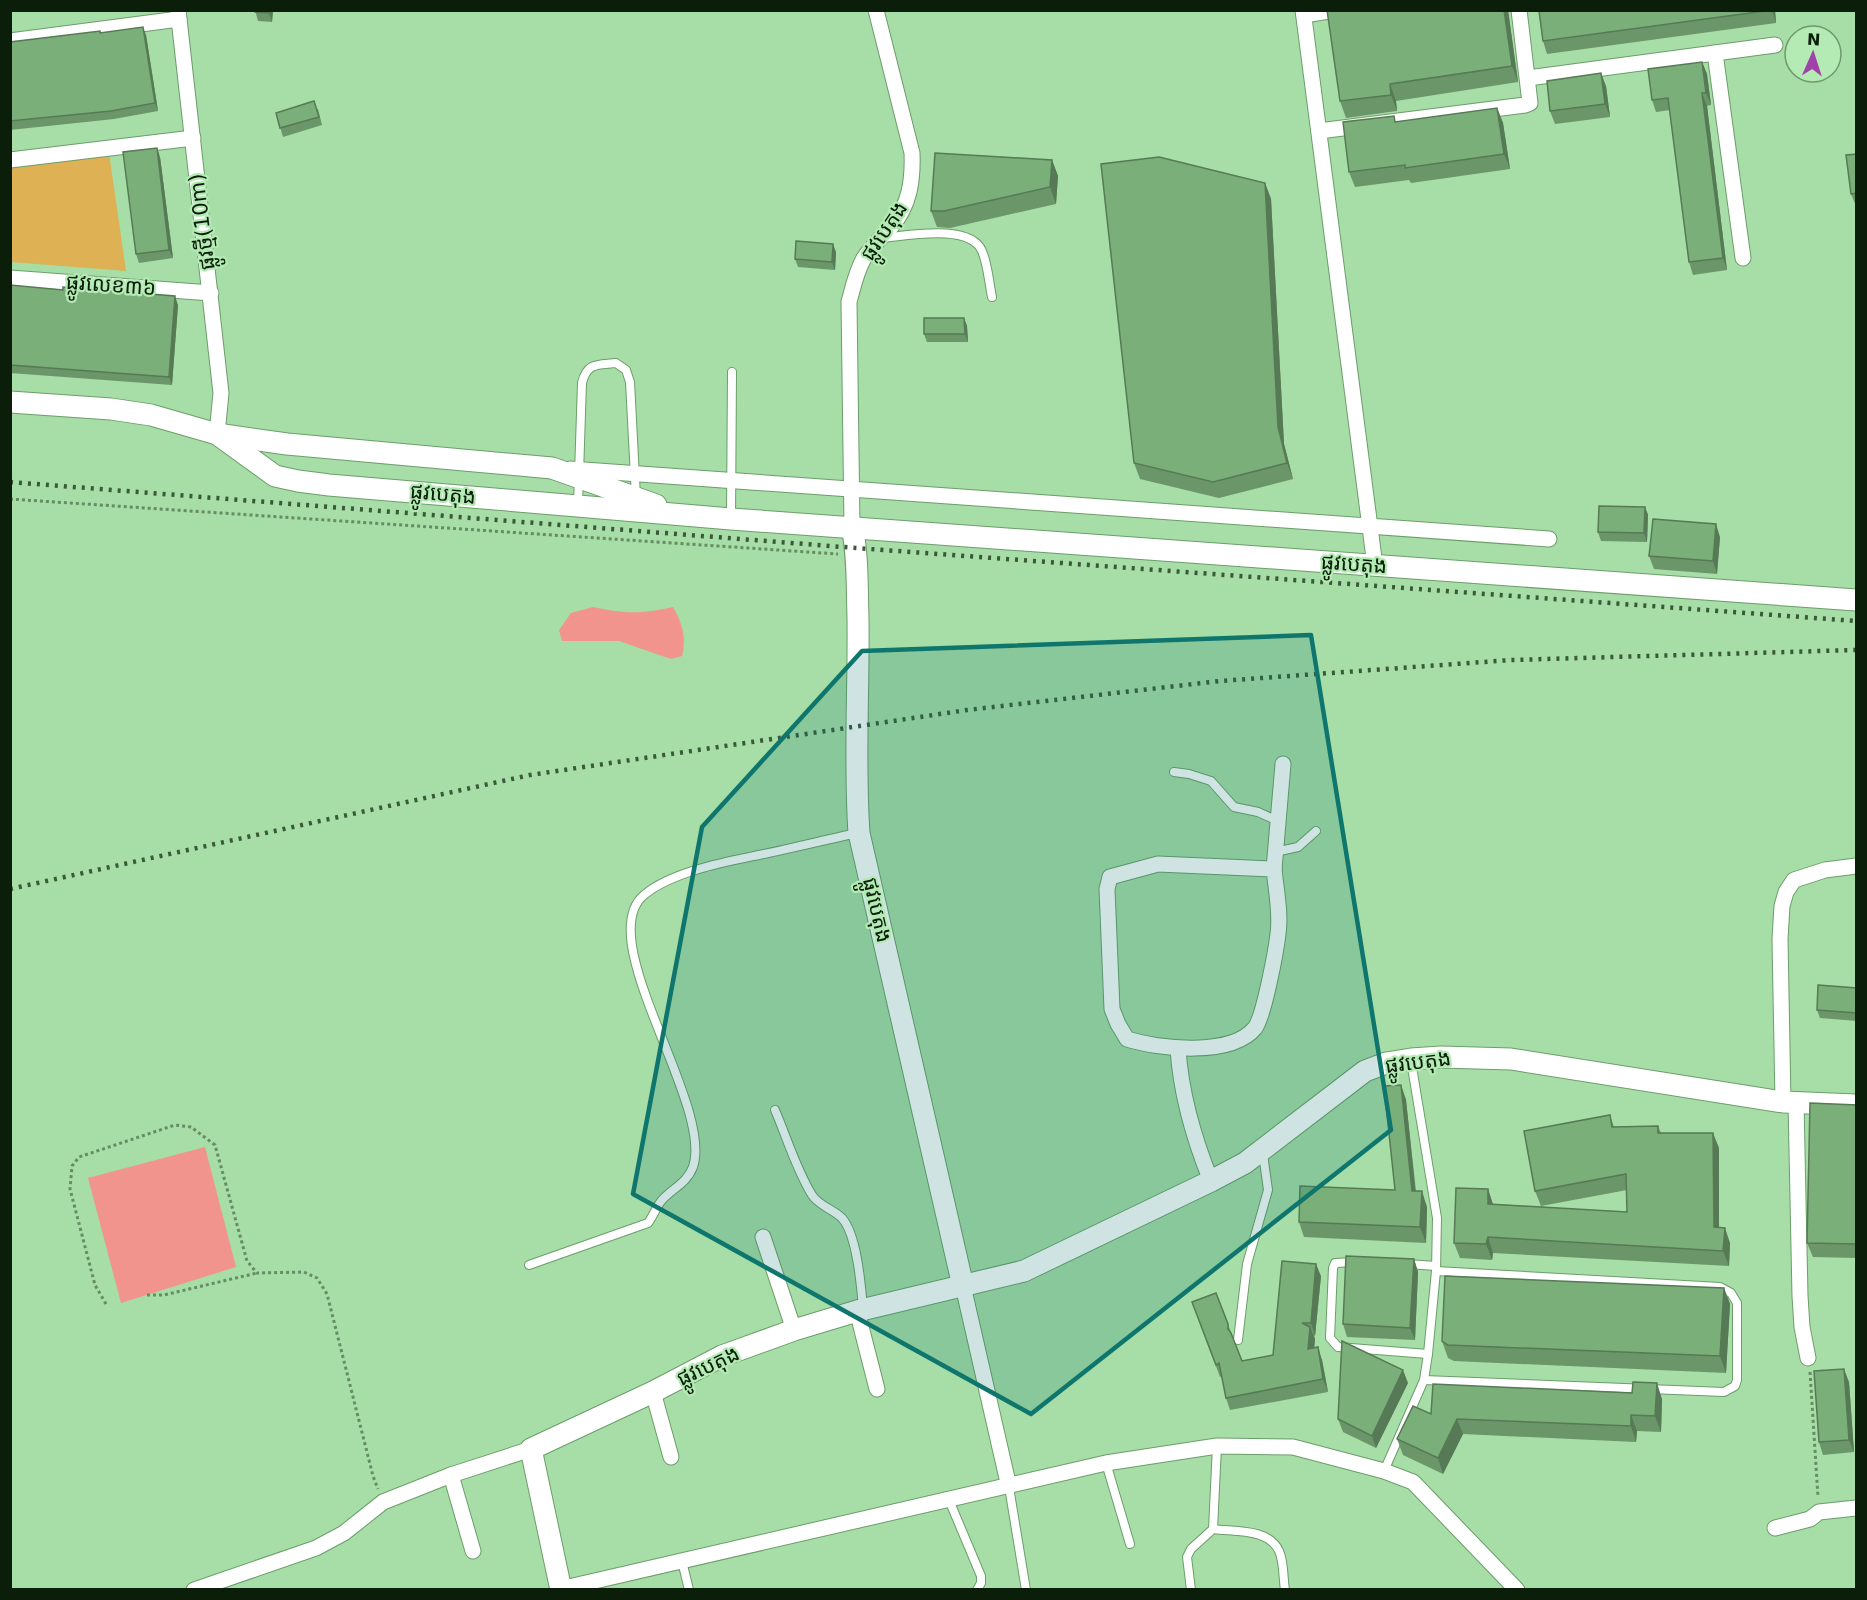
<svg xmlns="http://www.w3.org/2000/svg" width="1867" height="1600" viewBox="0 0 1867 1600" font-family="'DejaVu Sans','Noto Sans Khmer',sans-serif">
<rect width="100%" height="100%" fill="#a7dda6"/>
<polygon fill="#ddb154" points="109,153 126,271 11,262 10,166"/>
<g fill="#f2948e">
<path d="M593,607C626,614 641,614 673,607C682,622 687,639 682,656L671,659L619,641H562L559,630L571,613Z"/>
<polygon points="205,1147 236,1267 121,1303 88,1178"/>
</g>
<g fill="none" stroke-linecap="round" stroke-linejoin="round">
<g stroke="#6b9e6a" stroke-width="10">
<g id="lane">
<path d="M881,238C906,236 970,223 982,251C988,265 989,283 992,297"/>
<path d="M578,504L582,383C587,362 598,365 616,363L626,370L630,382L636,497"/>
<polyline points="731,518 732,372"/>
<polyline points="1174,772 1189,774 1211,781 1234,807 1258,812 1278,821"/>
<polyline points="1275,852 1298,847 1316,831"/>
<path d="M775,1110C787,1138 796,1169 812,1195C819,1206 833,1209 842,1218C857,1235 861,1285 863,1308"/>
<polyline points="1356,1262 1335,1263 1333,1268 1330,1338 1338,1347 1428,1354"/>
<polyline points="1407,1264 1436,1266"/>
<path d="M529,1265L648,1223C653,1216 657,1206 662,1200C673,1188 687,1183 693,1167C714,1105 591,939 644,895C671,872 725,862 759,855C792,848 825,840 857,833"/>
<polyline points="1238,1340 1247,1264 1268,1190 1263,1154"/>
<polyline points="1424,1380 1724,1392 1735,1386 1737,1380 1737,1303 1731,1293 1720,1287 1436,1271"/>
<polyline points="1106,1463 1130,1544"/>
<polyline points="1384,1471 1424,1380 1428,1354 1436,1271 1437,1218 1411,1061"/>
<polyline points="1009,1487 1026,1590"/>
<polyline points="949,1500 981,1576 981,1583 977,1590"/>
<path d="M1213,1529C1234,1532 1269,1528 1279,1551C1284,1561 1283,1578 1285,1590"/>
<polyline points="682,1561 689,1590"/>
<polyline points="1191,1590 1187,1557 1191,1549 1213,1529 1217,1446"/>
</g>
</g>
<g stroke="#6b9e6a" stroke-width="17">
<g id="street">
<polyline points="178,10 221,393 217,434"/>
<polyline points="1303,10 1375,566"/>
<polyline points="1304,15 1335,10"/>
<polyline points="10,41 179,19"/>
<polyline points="1715,53 1743,258"/>
<polyline points="1528,78 1775,45"/>
<polyline points="1319,131 1525,105 1530,103 1519,10"/>
<polyline points="10,160 193,138"/>
<polyline points="10,278 211,293"/>
<polyline points="570,469 1549,539"/>
<path d="M852,526L849,302C853,287 856,272 864,258C871,247 882,237 891,227C910,205 913,180 912,153L876,10"/>
<path d="M1158,864L1274,869C1276,890 1281,913 1278,934C1276,951 1264,1016 1255,1028C1231,1057 1159,1049 1127,1039L1118,1024L1112,1009L1107,889L1110,877Z"/>
<polyline points="1274,869 1283,764"/>
<path d="M1178,1049C1181,1095 1194,1139 1211,1181"/>
<polyline points="1783,1102 1780,939 1782,906 1786,892 1794,880 1825,870 1856,866"/>
<polyline points="1796,1102 1800,1296 1802,1327 1808,1358"/>
<polyline points="763,1237 794,1330"/>
<polyline points="963,1286 1009,1487"/>
<polyline points="857,1311 877,1389"/>
<polyline points="653,1392 671,1457"/>
<polyline points="451,1475 473,1551"/>
<polyline points="1775,1528 1810,1519 1819,1512 1856,1508"/>
<polyline points="560,1589 1106,1463 1217,1446 1293,1447 1384,1471 1413,1482 1517,1590"/>
<polyline points="194,1590 316,1548 344,1533 383,1502 451,1475 531,1449"/>
</g>
</g>
<g stroke="#6b9e6a" stroke-width="23">
<g id="secondary">
<polyline points="10,402 111,409 151,415 217,434 287,444 552,468 656,505"/>
<polyline points="217,434 275,476 298,481 329,485 731,519 1856,600"/>
<path d="M852,526C858,556 857,587 858,618C859,689 854,761 859,833L963,1286"/>
<polyline points="561,1590 531,1449 653,1392 722,1356 794,1330 857,1311 1024,1271 1211,1181 1245,1163 1365,1071 1386,1063 1411,1059 1441,1057 1511,1059 1783,1102 1856,1105"/>
</g>
</g>
<g stroke="#658c64" stroke-width="3" stroke-dasharray="3 3" stroke-linecap="butt">
<polyline points="10,499 838,554"/>
<polyline points="147,1295 164,1295 257,1273"/>
<polyline points="106,1304 95,1285 70,1189 72,1166 79,1157 175,1125 191,1127 215,1145 247,1261 257,1273 304,1272 317,1278 327,1294 373,1476 378,1489"/>
<polyline points="1810,1372 1818,1497"/>
</g>
<use href="#lane" stroke="#fff" stroke-width="8"/>
<use href="#street" stroke="#fff" stroke-width="15"/>
<use href="#secondary" stroke="#fff" stroke-width="21"/>
<g stroke="#3a583a" stroke-width="4.5" stroke-dasharray="3 6" stroke-linecap="butt">
<polyline points="10,482 856,548 1856,621"/>
<polyline points="10,889 530,775 967,710 1220,681 1511,660 1856,650"/>
</g>
</g>
<g fill="#6a9669">
<polygon points="255,10 273,10 272,22 258,21"/>
<polygon points="1327,10 1508,10 1518,82 1396,101 1397,111 1346,118 1340,101"/>
<polygon points="1775,10 1776,23 1547,54 1543,41 1539,11"/>
<polygon points="101,33 146,35 158,111 114,119 10,130 10,42"/>
<polygon points="1702,62 1707,74 1711,105 1707,106 1727,270 1693,275 1689,262 1670,110 1656,112 1652,100"/>
<polygon points="1606,86 1610,117 1555,124 1550,111"/>
<polygon points="1497,108 1503,123 1510,169 1411,183 1409,180 1355,187 1349,172 1396,122"/>
<polygon points="318,109 322,125 283,137 276,113"/>
<polygon points="1857,154 1857,206 1856,206 1851,194"/>
<polygon points="160,157 173,258 139,263 136,254"/>
<polygon points="1052,160 1058,176 1056,204 950,228 937,227 931,211"/>
<polygon points="1265,183 1271,199 1284,444 1293,479 1219,498 1140,479 1134,463"/>
<polygon points="836,252 835,270 798,267 795,259"/>
<polygon points="10,285 178,305 172,385 10,373"/>
<polygon points="964,318 967,326 968,342 927,342 924,334"/>
<polygon points="1645,507 1648,515 1647,542 1601,541 1598,532"/>
<polygon points="1720,537 1717,574 1654,569 1649,556"/>
<polygon points="1857,988 1857,1021 1820,1018 1817,1010"/>
<polygon points="1401,1085 1406,1100 1416,1191 1427,1207 1426,1243 1304,1237 1299,1222 1395,1190"/>
<polygon points="1857,1105 1857,1258 1813,1257 1807,1243"/>
<polygon points="1610,1115 1614,1127 1658,1126 1661,1133 1719,1148 1719,1228 1730,1243 1729,1266 1493,1253 1492,1260 1460,1258 1454,1243 1488,1189 1493,1204 1627,1212 1627,1190 1541,1206 1535,1191"/>
<polygon points="1414,1259 1418,1272 1415,1340 1347,1337 1343,1324"/>
<polygon points="1321,1276 1315,1336 1314,1335 1315,1339 1314,1348 1322,1360 1328,1392 1230,1410 1226,1398 1222,1376 1220,1377 1192,1302 1216,1293 1242,1361 1273,1355"/>
<polygon points="1724,1288 1730,1304 1726,1373 1454,1361 1448,1358 1442,1341"/>
<polygon points="1849,1382 1854,1452 1823,1455 1819,1442"/>
<polygon points="1408,1383 1376,1448 1343,1432 1338,1419"/>
<polygon points="1662,1399 1661,1432 1637,1431 1636,1442 1463,1434 1443,1474 1403,1455 1397,1439 1431,1414"/>
</g>
<g fill="#567a55">
<polygon points="269,10 273,10 272,22 269,13"/>
<polygon points="1504,10 1508,10 1518,82 1512,66"/>
<polygon points="1772,10 1775,10 1776,23"/>
<polygon points="143,27 146,35 158,111 155,103"/>
<polygon points="1702,62 1707,74 1711,105 1706,93"/>
<polygon points="1601,73 1606,86 1610,117 1605,104"/>
<polygon points="1390,84 1396,101 1397,111 1391,95"/>
<polygon points="1702,93 1707,106 1727,270 1723,258"/>
<polygon points="1497,108 1503,123 1510,169 1504,154"/>
<polygon points="157,148 160,157 173,258 169,250"/>
<polygon points="1052,160 1058,176 1056,204 1050,187"/>
<polygon points="1265,183 1271,199 1284,444 1293,479 1287,463 1278,427"/>
<polygon points="833,244 836,252 835,270 832,262"/>
<polygon points="175,296 178,305 172,385 169,377"/>
<polygon points="964,318 967,326 968,342 965,334"/>
<polygon points="1645,507 1648,515 1647,542 1644,533"/>
<polygon points="1716,524 1720,537 1717,574 1713,561"/>
<polygon points="1401,1085 1406,1100 1417,1206 1412,1191"/>
<polygon points="1713,1133 1719,1148 1719,1243 1714,1227"/>
<polygon points="1488,1189 1493,1205 1488,1204"/>
<polygon points="1422,1191 1427,1207 1426,1243 1420,1227"/>
<polygon points="1725,1228 1730,1243 1729,1266 1723,1251"/>
<polygon points="1488,1237 1493,1253 1492,1260 1486,1244"/>
<polygon points="1414,1259 1418,1272 1415,1340 1410,1328"/>
<polygon points="1316,1264 1321,1276 1315,1336 1311,1323"/>
<polygon points="1724,1288 1730,1304 1726,1373 1720,1356"/>
<polygon points="1310,1327 1315,1339 1313,1361 1308,1349"/>
<polygon points="1318,1347 1322,1360 1328,1392 1323,1379"/>
<polygon points="1844,1369 1849,1382 1854,1452 1849,1440"/>
<polygon points="1403,1370 1408,1383 1376,1448 1372,1436"/>
<polygon points="1657,1383 1662,1399 1661,1432 1655,1416"/>
<polygon points="1631,1415 1637,1431 1636,1442 1631,1426"/>
<polygon points="1457,1419 1463,1434 1443,1474 1438,1458"/>
</g>
<g fill="#7baf7a" stroke="#567a55" stroke-width="1.5">
<polygon points="255,10 269,10 269,13 255,12"/>
<polygon points="1327,10 1504,10 1512,66 1390,84 1391,95 1340,101"/>
<polygon points="1772,10 1543,41 1539,11 1539,10"/>
<polygon points="143,27 155,103 111,111 10,121 10,42 100,31 100,33"/>
<polygon points="1702,62 1706,93 1702,93 1723,258 1689,262 1668,98 1652,100 1648,69"/>
<polygon points="1601,73 1605,104 1550,111 1547,81"/>
<polygon points="314,101 319,117 280,128 276,113"/>
<polygon points="1497,108 1504,154 1405,168 1405,165 1349,172 1343,122 1394,116 1395,122"/>
<polygon points="157,148 169,250 136,254 123,152"/>
<polygon points="935,153 1052,160 1050,187 944,211 931,211"/>
<polygon points="1857,154 1857,193 1851,194 1846,155"/>
<polygon points="1159,157 1265,183 1278,427 1287,463 1213,482 1134,463 1101,164"/>
<polygon points="796,241 833,244 832,262 795,259"/>
<polygon points="10,285 63,290 63,287 175,296 169,377 10,365"/>
<polygon points="924,318 964,318 965,334 924,334"/>
<polygon points="1599,506 1645,507 1644,533 1598,532"/>
<polygon points="1653,519 1716,524 1713,561 1649,556"/>
<polygon points="1818,985 1857,988 1857,1013 1817,1010"/>
<polygon points="1401,1085 1412,1191 1422,1191 1420,1227 1299,1222 1300,1186 1395,1190 1384,1086"/>
<polygon points="1810,1103 1857,1105 1856,1244 1807,1243"/>
<polygon points="1610,1115 1612,1127 1658,1126 1658,1133 1713,1133 1714,1227 1725,1228 1723,1251 1488,1237 1486,1244 1454,1243 1456,1188 1488,1189 1488,1204 1627,1212 1626,1174 1535,1191 1524,1131"/>
<polygon points="1346,1256 1414,1259 1410,1328 1343,1324"/>
<polygon points="1282,1261 1316,1264 1311,1323 1302,1323 1310,1327 1308,1349 1318,1347 1323,1379 1226,1398 1219,1363 1216,1365 1192,1302 1216,1293 1228,1324 1228,1329 1231,1333 1242,1361 1273,1355"/>
<polygon points="1445,1276 1724,1288 1720,1356 1448,1345 1442,1341"/>
<polygon points="1342,1341 1403,1370 1372,1436 1338,1419"/>
<polygon points="1844,1369 1849,1440 1819,1442 1814,1371"/>
<polygon points="1633,1382 1657,1383 1655,1416 1631,1415 1631,1426 1457,1419 1438,1458 1397,1439 1413,1406 1431,1414 1433,1384 1632,1393"/>
</g>
<path fill="#0f766e" fill-opacity="0.2" stroke="#0f766e" stroke-width="4.5" stroke-linejoin="round" d="M1311,635L1391,1130L1031,1414L633,1194L702,827L862,651Z"/>
<g text-anchor="middle" dominant-baseline="central" stroke-width="4.5" stroke-linejoin="round" paint-order="stroke">
<g font-size="21" fill="#0a1e0a" stroke="#b4eab3">
<text transform="translate(202 222) rotate(-97)">ផ្លូវថ្មី(10m)</text>
<text transform="translate(884 231) rotate(-56)">ផ្លូវបេតុង</text>
<text transform="translate(111 285) rotate(4)">ផ្លូវលេខ៣៦</text>
<text transform="translate(443 494) rotate(5)">ផ្លូវបេតុង</text>
<text transform="translate(1354 564) rotate(4)">ផ្លូវបេតុង</text>
<text transform="translate(877 910) rotate(77)">ផ្លូវបេតុង</text>
<text transform="translate(1418 1062) rotate(-7)">ផ្លូវបេតុង</text>
<text transform="translate(708 1366) rotate(-25)">ផ្លូវបេតុង</text>
</g>
</g>
<rect width="1867" height="1600" fill="none" stroke="#0a1e0a" stroke-width="24"/>
<g transform="translate(1813 54) rotate(3)"><circle r="28" fill="#b4eab3" stroke="#70986f" stroke-width="1.5"/>
<path d="M0-4.5L10 22L0 15L-10 22Z" fill="#a142ab"/>
<text y="-9" font-size="16" font-weight="bold" text-anchor="middle" fill="#0a1e0a">N</text>
</g>
</svg>
